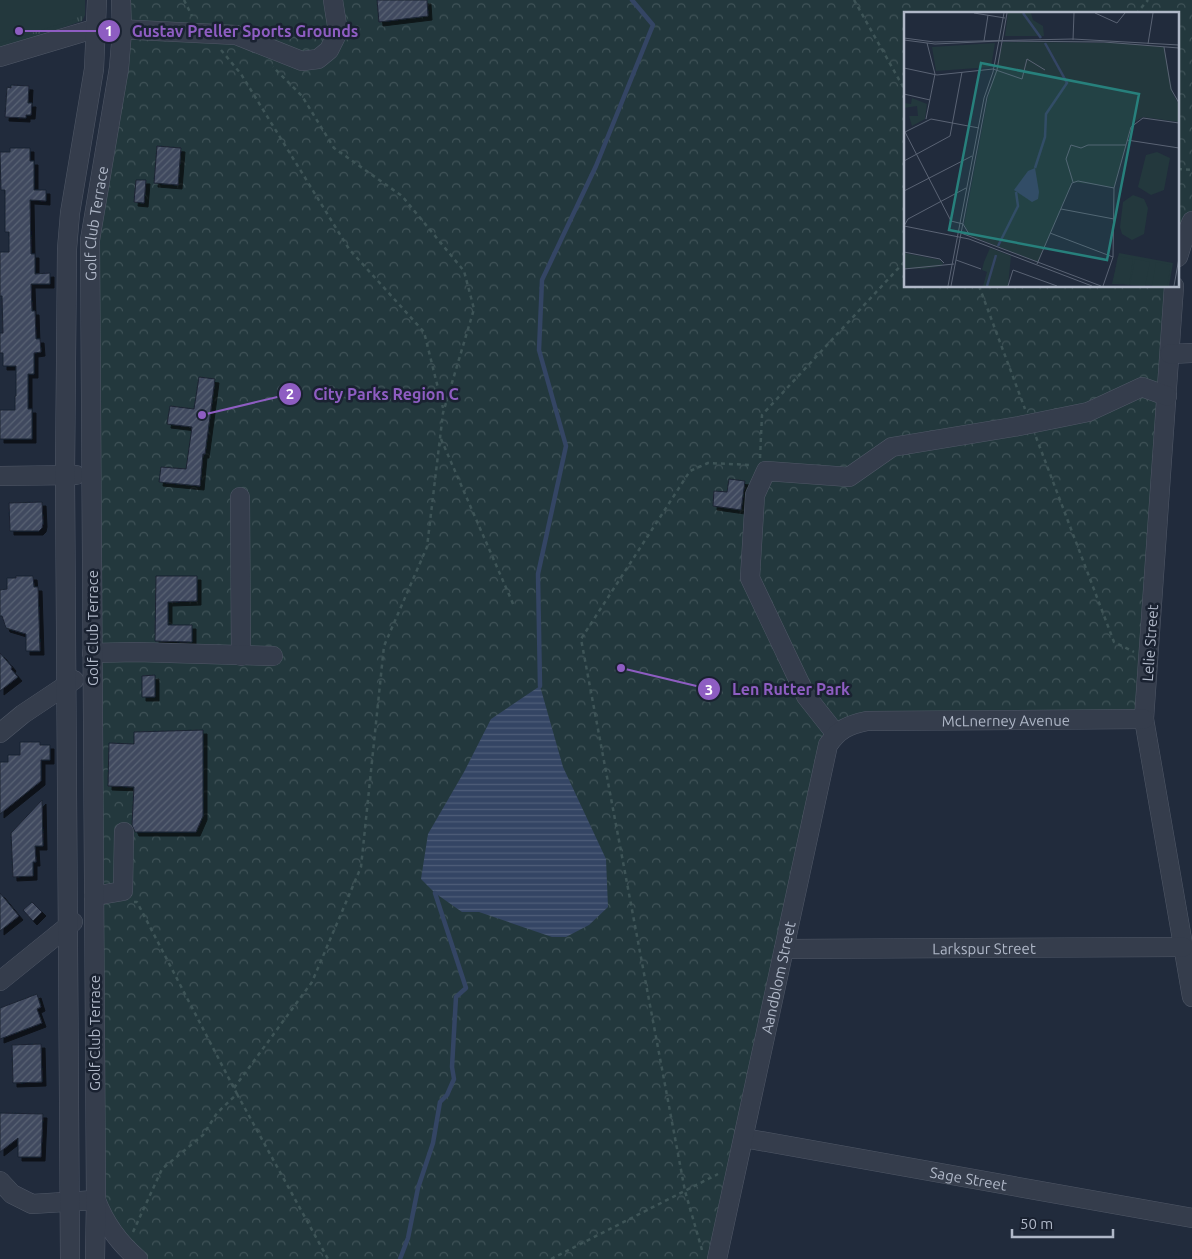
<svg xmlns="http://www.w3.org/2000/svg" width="1192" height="1259" viewBox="0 0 1192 1259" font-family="Ubuntu,sans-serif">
<defs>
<pattern id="grass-tufts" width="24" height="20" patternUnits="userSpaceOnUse" patternTransform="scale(1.25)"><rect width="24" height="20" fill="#23383d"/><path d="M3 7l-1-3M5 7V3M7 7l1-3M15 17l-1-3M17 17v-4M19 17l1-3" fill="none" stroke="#405358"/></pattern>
<pattern id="park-crowns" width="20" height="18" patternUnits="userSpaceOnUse" patternTransform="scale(1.25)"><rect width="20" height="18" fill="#23383d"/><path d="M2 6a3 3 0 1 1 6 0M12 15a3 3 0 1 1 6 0" fill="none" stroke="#405358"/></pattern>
<pattern id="water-rules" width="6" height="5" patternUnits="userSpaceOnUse" patternTransform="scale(1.25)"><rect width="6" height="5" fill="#344564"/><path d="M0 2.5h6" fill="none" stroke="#4f5e79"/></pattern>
<pattern id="building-hatch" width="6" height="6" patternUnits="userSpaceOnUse" patternTransform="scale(1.25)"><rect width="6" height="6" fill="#404a5e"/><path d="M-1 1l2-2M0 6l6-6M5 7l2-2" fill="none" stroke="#596274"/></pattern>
<filter id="shadow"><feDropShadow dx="4" dy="4" stdDeviation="0" flood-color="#0009"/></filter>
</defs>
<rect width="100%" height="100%" fill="#212b3c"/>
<polygon fill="url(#grass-tufts)" points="0,0 85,0 85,15 82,21 0,49"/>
<polygon fill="url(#park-crowns)" points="129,0 1192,0 1192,213 1178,238 1178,14 906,14 906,286 1170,286 1140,715 841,725 712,1259 148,1259 140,1255 104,1210 98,240"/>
<polygon fill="#23383d" points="0,0 76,0 76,19 0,43"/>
<polygon fill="url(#water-rules)" points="540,686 563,767 606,859 608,907 589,925 566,937 552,937 479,912 462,912 435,893 421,879 428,834 464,772 491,719"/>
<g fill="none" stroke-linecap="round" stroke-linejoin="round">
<g stroke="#344564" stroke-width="4.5">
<polyline points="540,686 538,574 566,446 539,350 542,280 596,166 653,25 632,0"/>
<polyline points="400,1259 408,1238 418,1188 433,1143 440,1102 447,1095 454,1079 452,1067 456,997 466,988 435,893"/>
</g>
</g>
<g fill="url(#building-hatch)" stroke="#1c2433" filter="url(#shadow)">
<polygon points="377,0 427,0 428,16 379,22"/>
<polygon points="11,85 29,86 28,103 32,103 31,115 26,115 26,118 5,117 7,87 11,88"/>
<polygon points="157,146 181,148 178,185 154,183"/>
<polygon points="10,148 30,148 30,161 34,161 34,190 46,190 46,201 30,200 31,254 35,254 35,274 50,273 50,284 31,284 32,311 35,311 36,339 40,339 41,352 34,353 34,374 28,374 28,409 32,409 32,439 0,439 0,410 15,410 15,396 16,396 16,366 3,366 3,353 0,353 0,333 3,333 2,296 0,296 0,252 9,252 9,232 5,232 5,190 1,190 0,152 10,152"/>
<polygon points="136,180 146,180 144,203 134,202"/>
<polygon points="199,377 215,379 205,454 203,454 200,486 159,482 161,467 186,469 192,427 167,424 170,406 194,409"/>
<polygon points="729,479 745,481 741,510 713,506 714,491 727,492"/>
<polygon points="42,502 43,523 42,528 39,531 10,531 9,503"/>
<polygon points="16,576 33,576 34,587 38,587 40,651 26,651 26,634 6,628 2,616 0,616 0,590 7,589 7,578 16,578"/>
<polygon points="156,576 197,576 197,601 168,602 168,625 192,625 192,642 155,641"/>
<polygon points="0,653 12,667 11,669 18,677 0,691"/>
<polygon points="155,675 155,697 142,697 142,676"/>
<polygon points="203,730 203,816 196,832 135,832 132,825 134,787 108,786 109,743 134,744 134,732"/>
<polygon points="20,742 40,742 40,745 50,745 50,760 41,760 41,781 0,814 0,762 8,762 8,755 20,755"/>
<polygon points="42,800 43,846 35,846 36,862 33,862 33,876 13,877 11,833"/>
<polygon points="0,893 19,916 0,931"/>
<polygon points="32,902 42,912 33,921 23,910"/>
<polygon points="37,994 41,1007 37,1009 42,1023 0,1039 0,1008"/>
<polygon points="41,1044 42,1082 13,1083 12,1045"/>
<polygon points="0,1113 43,1114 41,1157 18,1157 18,1138 0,1152"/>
</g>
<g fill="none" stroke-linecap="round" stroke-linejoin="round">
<g stroke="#505867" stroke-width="20">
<g id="minor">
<polyline points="0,57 97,28 236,35 302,61 318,59 329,50 338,32 333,0"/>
<polyline points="1178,257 1182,244 1192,221"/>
<polyline points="1174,286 1144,719 1192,997"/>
<polyline points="1170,354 1192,353"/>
<polyline points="0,476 76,475"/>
<polyline points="240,497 241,656"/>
<polyline points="92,653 136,652 273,656"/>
<polyline points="0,733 23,714 74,680"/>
<polyline points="836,734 806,696 750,578 755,495 766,471 849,477 892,447 1019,426 1088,412 1142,387 1167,396"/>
<polyline points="94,896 123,891 124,832"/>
<path id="s1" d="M784,949L1183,947"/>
<polyline points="0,981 73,922"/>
<path id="s2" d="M744,1138L1192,1218"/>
<path d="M0,1181L12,1194L32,1204L96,1200C105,1224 118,1242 138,1259"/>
<polyline points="70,1259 65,475 67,249 70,213 94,69 97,0"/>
<path id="s3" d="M95,1259L96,1200L90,240L119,68L122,31L121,0"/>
<path id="s4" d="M717,1259L828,745C839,729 848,725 867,721L1144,719"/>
</g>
</g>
<g stroke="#3e5457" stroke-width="2.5" stroke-dasharray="4 4" stroke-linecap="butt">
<polyline points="184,0 192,16"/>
<polyline points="854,0 906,92"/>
<polyline points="1136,14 1148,0"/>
<polyline points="221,50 241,74 349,249 424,332 443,408"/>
<polyline points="1178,169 1192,170"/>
<polyline points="979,286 1025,409"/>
<polyline points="1036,437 1114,642 1134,652"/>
<polyline points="441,439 514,606"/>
<polyline points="760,458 762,415 906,260"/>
<polyline points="234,1088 312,982 361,867 384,646 427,547 443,413 474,309 464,271 402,196 334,148 302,96 273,67"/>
<polyline points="237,1094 328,1259"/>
<polyline points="133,1232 162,1169 203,1135 217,1113 237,1094 137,902 134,902"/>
<polyline points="702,1250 685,1191 581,639 690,471 708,463 751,465"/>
<polyline points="551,1259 718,1174"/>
</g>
<use href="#minor" stroke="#353d4c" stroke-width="19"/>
</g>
<g text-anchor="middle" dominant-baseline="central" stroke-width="5" stroke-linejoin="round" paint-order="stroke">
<g font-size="15" fill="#b0b8c8" stroke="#1a2231">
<text stroke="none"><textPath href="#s3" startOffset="1036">Golf Club Terrace</textPath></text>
<text transform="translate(92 628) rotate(-90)">Golf Club Terrace</text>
<text transform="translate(1150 643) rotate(-86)">Lelie Street</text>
<text stroke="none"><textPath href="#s4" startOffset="712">McLnerney Avenue</textPath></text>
<text stroke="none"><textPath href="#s1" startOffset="200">Larkspur Street</textPath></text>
<text stroke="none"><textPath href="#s4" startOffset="288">Aandblom Street</textPath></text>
<text transform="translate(94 1033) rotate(-90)">Golf Club Terrace</text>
<text stroke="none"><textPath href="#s2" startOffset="228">Sage Street</textPath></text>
</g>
</g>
<g transform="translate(904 12)">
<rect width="275" height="275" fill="#212b3c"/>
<path d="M8,86L23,92L21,107L8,114L5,104H14L13,94L0,96V91L7,92ZM215,241L269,251L265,274L208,272Z" fill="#23383d"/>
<path d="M104,1H127L129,8L139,14L140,24H101ZM99,30L216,31L260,35L269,82L275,93V110L239,105L228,111L210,175L168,170L134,250L67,224L60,213L84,85ZM86,236L107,244L104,274H79L83,260L78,258L80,250ZM0,241L36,248L39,251L38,254L20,257L0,256Z" fill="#23383d"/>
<path d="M91,31L87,55L32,59L28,35ZM253,140L266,146L260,178L247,183L234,175L242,143ZM229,183L240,187L244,196L240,222L228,228L218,222L216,215L219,190ZM214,244L229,247L225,273L209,270ZM231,247L246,250L241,274L226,273ZM252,250L267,253L263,274H248Z" fill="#23383d"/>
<path d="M131,156L135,180L134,187L128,190L110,178L124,159Z" fill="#344564"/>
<path fill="none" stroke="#344564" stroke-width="2.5" d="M119,1L137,26M131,156L141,125L142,102L163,71L141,31M94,234L114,194L112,180M83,274L92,243"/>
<path fill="none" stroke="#5a6374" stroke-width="1" d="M70,1L101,6M191,1L213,11L221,1M0,26L30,30L169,27L275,33M0,28L31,32L95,29L200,30L275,36M169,28L170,1M80,29L84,3M244,32L249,1M260,35L267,77L275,91M0,56L33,63L89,57L118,67L123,47L141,58M0,82L26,88M22,107L31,62L23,31M1,120L47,209L59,212L65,222M1,120L27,107L75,116M223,128L275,136M0,149L46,124L58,60M169,170L162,147L167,133L177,136L184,133H222M0,179L68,144M157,197L210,207M0,214L65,227L188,274M0,214L4,207L62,176M57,221L197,274M146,221L209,245M0,240L36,247L40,251M52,248L77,257M133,252L168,171L174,169L210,176M0,257L50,252M44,274L80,86L89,60L100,1M47,274L83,85L93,58L103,1M104,274L109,258L153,274M199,274L209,245L210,176L227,115L239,106L275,111M270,274L275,246"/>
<path fill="#27807c" fill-opacity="0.15" stroke="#27807c" stroke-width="2.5" d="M77,51L235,82L203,248L45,218Z"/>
<rect width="275" height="275" fill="none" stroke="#b0b8c8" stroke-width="2.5"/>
</g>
<path fill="none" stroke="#8e5dc2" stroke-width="2" d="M19 31L109 31M202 415L290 394M621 668L709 689"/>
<g fill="#8e5dc2" stroke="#1a2231" stroke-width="2">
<circle cx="19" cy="31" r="5"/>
<circle cx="202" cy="415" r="5"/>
<circle cx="621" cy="668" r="5"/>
<circle cx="109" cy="31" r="12"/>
<circle cx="290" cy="394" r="12"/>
<circle cx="709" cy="689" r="12"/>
</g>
<g font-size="15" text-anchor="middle" font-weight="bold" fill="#fff">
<text x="109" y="36">1</text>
<text x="290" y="399">2</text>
<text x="709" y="695">3</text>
</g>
<g font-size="16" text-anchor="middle" font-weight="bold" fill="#8e5dc2" stroke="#1a2231" stroke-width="5" stroke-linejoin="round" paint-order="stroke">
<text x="245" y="37">Gustav Preller Sports Grounds</text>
<text x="386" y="400">City Parks Region C</text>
<text x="791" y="695">Len Rutter Park</text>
</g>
<path d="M1012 1229v8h101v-8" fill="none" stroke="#b0b8c8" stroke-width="2.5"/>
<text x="1020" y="1229" font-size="15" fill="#b0b8c8" stroke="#1a2231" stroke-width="4" paint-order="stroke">50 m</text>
</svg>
